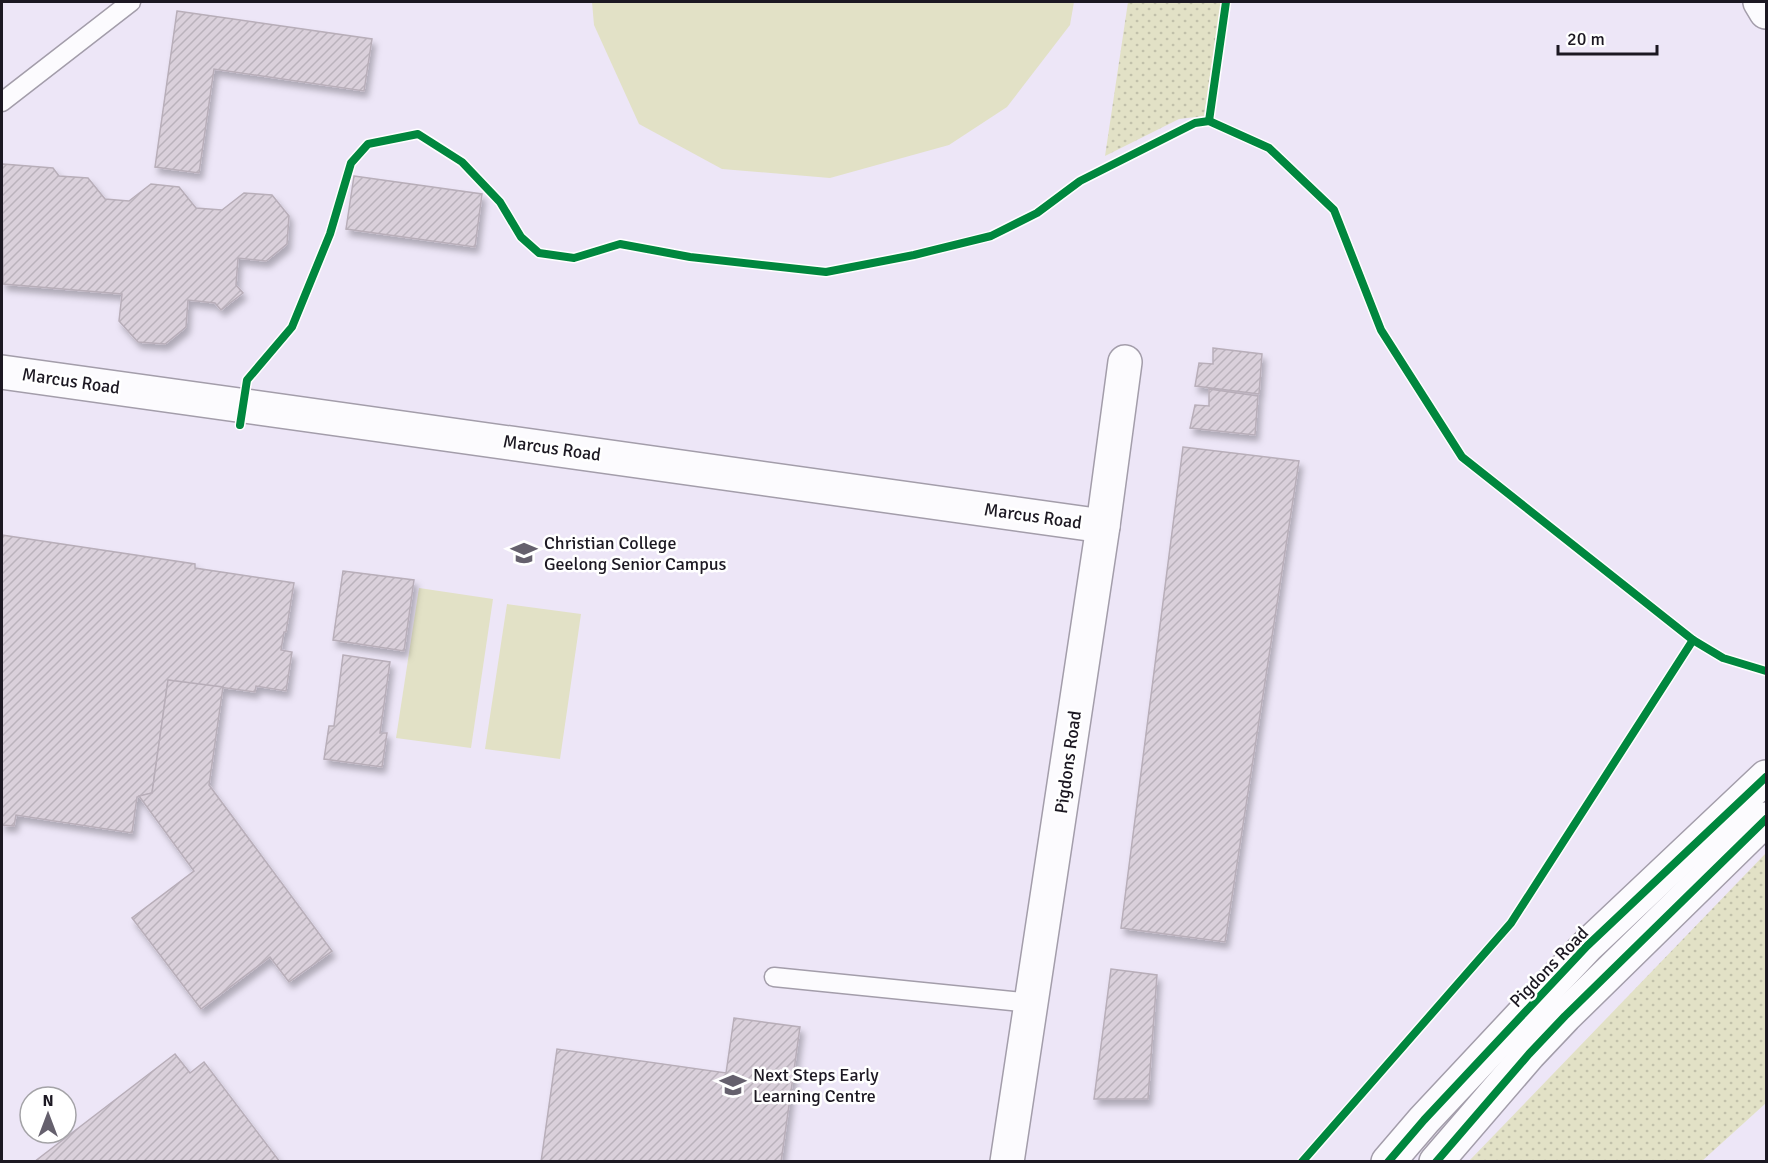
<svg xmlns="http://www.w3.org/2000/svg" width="1768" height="1163" viewBox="0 0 1768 1163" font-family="Signika,sans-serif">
<defs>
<pattern id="grass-dots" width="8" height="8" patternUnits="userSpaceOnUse" patternTransform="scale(1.5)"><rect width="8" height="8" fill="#e2e1c6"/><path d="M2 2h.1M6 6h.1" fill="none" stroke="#c1c0aa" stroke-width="1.8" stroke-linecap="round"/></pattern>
<pattern id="building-hatch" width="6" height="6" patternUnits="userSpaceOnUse" patternTransform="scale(1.5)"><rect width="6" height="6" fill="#dad0db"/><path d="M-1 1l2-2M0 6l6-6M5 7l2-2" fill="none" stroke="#bab2bc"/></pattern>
<filter id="shadow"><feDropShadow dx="3.5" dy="6" stdDeviation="3" flood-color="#0004"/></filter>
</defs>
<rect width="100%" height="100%" fill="#ede6f7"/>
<g fill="url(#grass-dots)">
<polygon points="1128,2 1221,2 1204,116 1179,119 1105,156"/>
<polygon points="1766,853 1766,1103 1702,1161 1469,1161"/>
</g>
<g fill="#e2e1c6">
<polygon points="592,2 1074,2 1070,25 1007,107 949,145 830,178 722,169 639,124 594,25"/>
<polygon points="419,588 493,599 471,748 396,738"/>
<polygon points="507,604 581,614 560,759 485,749"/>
</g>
<g fill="url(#building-hatch)" stroke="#b8aeb9" stroke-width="1.5" filter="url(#shadow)">
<polygon points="177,11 372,39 364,91 214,69 199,173 155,167"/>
<polygon points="3,164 53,168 59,176 88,178 105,199 129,201 151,184 179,187 196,208 222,210 244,193 272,195 289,216 287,244 266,261 238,258 236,285 243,293 221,310 215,303 188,300 186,327 165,344 138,342 119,321 122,294 3,284 2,165"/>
<polygon points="354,176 482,194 475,247 346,229"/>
<polygon points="1213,348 1262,354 1259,394 1195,386 1199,363 1213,364"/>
<polygon points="1209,389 1258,396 1255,435 1190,428 1195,405 1209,406"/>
<polygon points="1183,447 1299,461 1225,942 1121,928"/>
<polygon points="2,535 195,564 195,568 294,583 286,632 284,632 281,650 292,652 286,691 256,686 255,692 168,680 152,793 137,797 132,833 16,815 14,826 2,825"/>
<polygon points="343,571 414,580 404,651 333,640"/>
<polygon points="343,655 390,662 380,733 387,733 382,767 324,759 329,726 334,726"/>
<polygon points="168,680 223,687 209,785 332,951 289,982 270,957 201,1009 132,918 194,871 139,796 152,793"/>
<polygon points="1111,969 1157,975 1148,1099 1094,1099"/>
<polygon points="734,1018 800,1027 781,1162 541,1162 557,1049 726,1073"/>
<polygon points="175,1054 190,1073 204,1062 280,1162 34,1162"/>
</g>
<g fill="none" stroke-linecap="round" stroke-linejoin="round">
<g stroke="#a39daa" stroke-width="21">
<g id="service">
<polyline points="2,102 131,2"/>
<polyline points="774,977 1032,1003"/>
</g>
</g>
<g stroke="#a39daa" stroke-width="36">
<g id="minor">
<polyline points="2,372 1103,526"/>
<polyline points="1007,1162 1103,526 1125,362"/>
</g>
</g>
<g stroke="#a39daa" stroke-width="36">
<g id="tertiary">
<polyline points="1388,1162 1424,1120 1587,946 1766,777"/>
<polyline points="1436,1162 1529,1054 1565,1016 1766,819"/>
</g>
</g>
<g stroke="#a39daa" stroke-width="36">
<polyline id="motorway" points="1760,2 1766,12"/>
</g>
<use href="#service" stroke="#fcfbfe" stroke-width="18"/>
<use href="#minor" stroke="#fcfbfe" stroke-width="33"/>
<use href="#tertiary" stroke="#fcfbfe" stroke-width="33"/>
<use href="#motorway" stroke="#fcfbfe" stroke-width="33"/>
<g stroke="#fff" stroke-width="11">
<g id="cycleway">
<polyline points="1209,121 1226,2"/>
<polyline points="240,425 247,380 292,327 330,234 351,163 368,144 418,134 462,162 500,202 521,237 539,253 574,258 620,244 690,257 826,272 914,255 991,236 1037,213 1080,181 1195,123 1209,121 1269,148 1334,210 1381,330 1462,457 1693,640"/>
<polyline points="1302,1162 1511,923 1693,640 1723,658 1766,671"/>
<polyline points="1388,1162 1424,1120 1587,946 1766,777"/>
<polyline points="1436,1162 1529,1054 1565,1016 1766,819"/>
</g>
</g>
<use href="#cycleway" stroke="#00873e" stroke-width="8"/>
</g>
<defs>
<g id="school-bare" transform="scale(2.07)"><path d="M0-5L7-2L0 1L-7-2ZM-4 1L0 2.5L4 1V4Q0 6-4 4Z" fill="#65606d" stroke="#fff" stroke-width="2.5" paint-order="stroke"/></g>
</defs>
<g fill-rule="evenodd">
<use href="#school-bare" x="524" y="553"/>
<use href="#school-bare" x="733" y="1085"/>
</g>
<g text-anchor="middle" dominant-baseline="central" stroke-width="5" stroke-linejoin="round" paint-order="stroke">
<g font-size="18" fill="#1c1822" stroke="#fff">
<text transform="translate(71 381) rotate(8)">Marcus Road</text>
<text transform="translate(552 448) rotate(8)">Marcus Road</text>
<text transform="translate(1033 516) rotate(8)">Marcus Road</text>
<text transform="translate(1068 762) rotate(-82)">Pigdons Road</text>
<text transform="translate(1549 967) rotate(-46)">Pigdons Road</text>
</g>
<g font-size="18" fill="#1c1822" stroke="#fff" text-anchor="start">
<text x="544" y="543">Christian College<tspan x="544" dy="21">Geelong Senior Campus</tspan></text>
<text x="753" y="1075">Next Steps Early<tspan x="753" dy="21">Learning Centre</tspan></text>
</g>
</g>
<rect width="1768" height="1163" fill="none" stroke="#1c1822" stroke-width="6"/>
<g transform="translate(48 1115)"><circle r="28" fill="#ffffff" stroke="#a4a3a7" stroke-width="1.5"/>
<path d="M0-4.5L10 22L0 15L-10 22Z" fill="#65606d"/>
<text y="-9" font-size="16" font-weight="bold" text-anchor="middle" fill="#1c1822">N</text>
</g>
<path d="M1558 45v9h99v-9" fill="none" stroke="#1c1822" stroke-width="3"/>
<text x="1567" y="45" font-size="18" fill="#1c1822" stroke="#ffffff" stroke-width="4.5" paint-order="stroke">20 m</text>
</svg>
